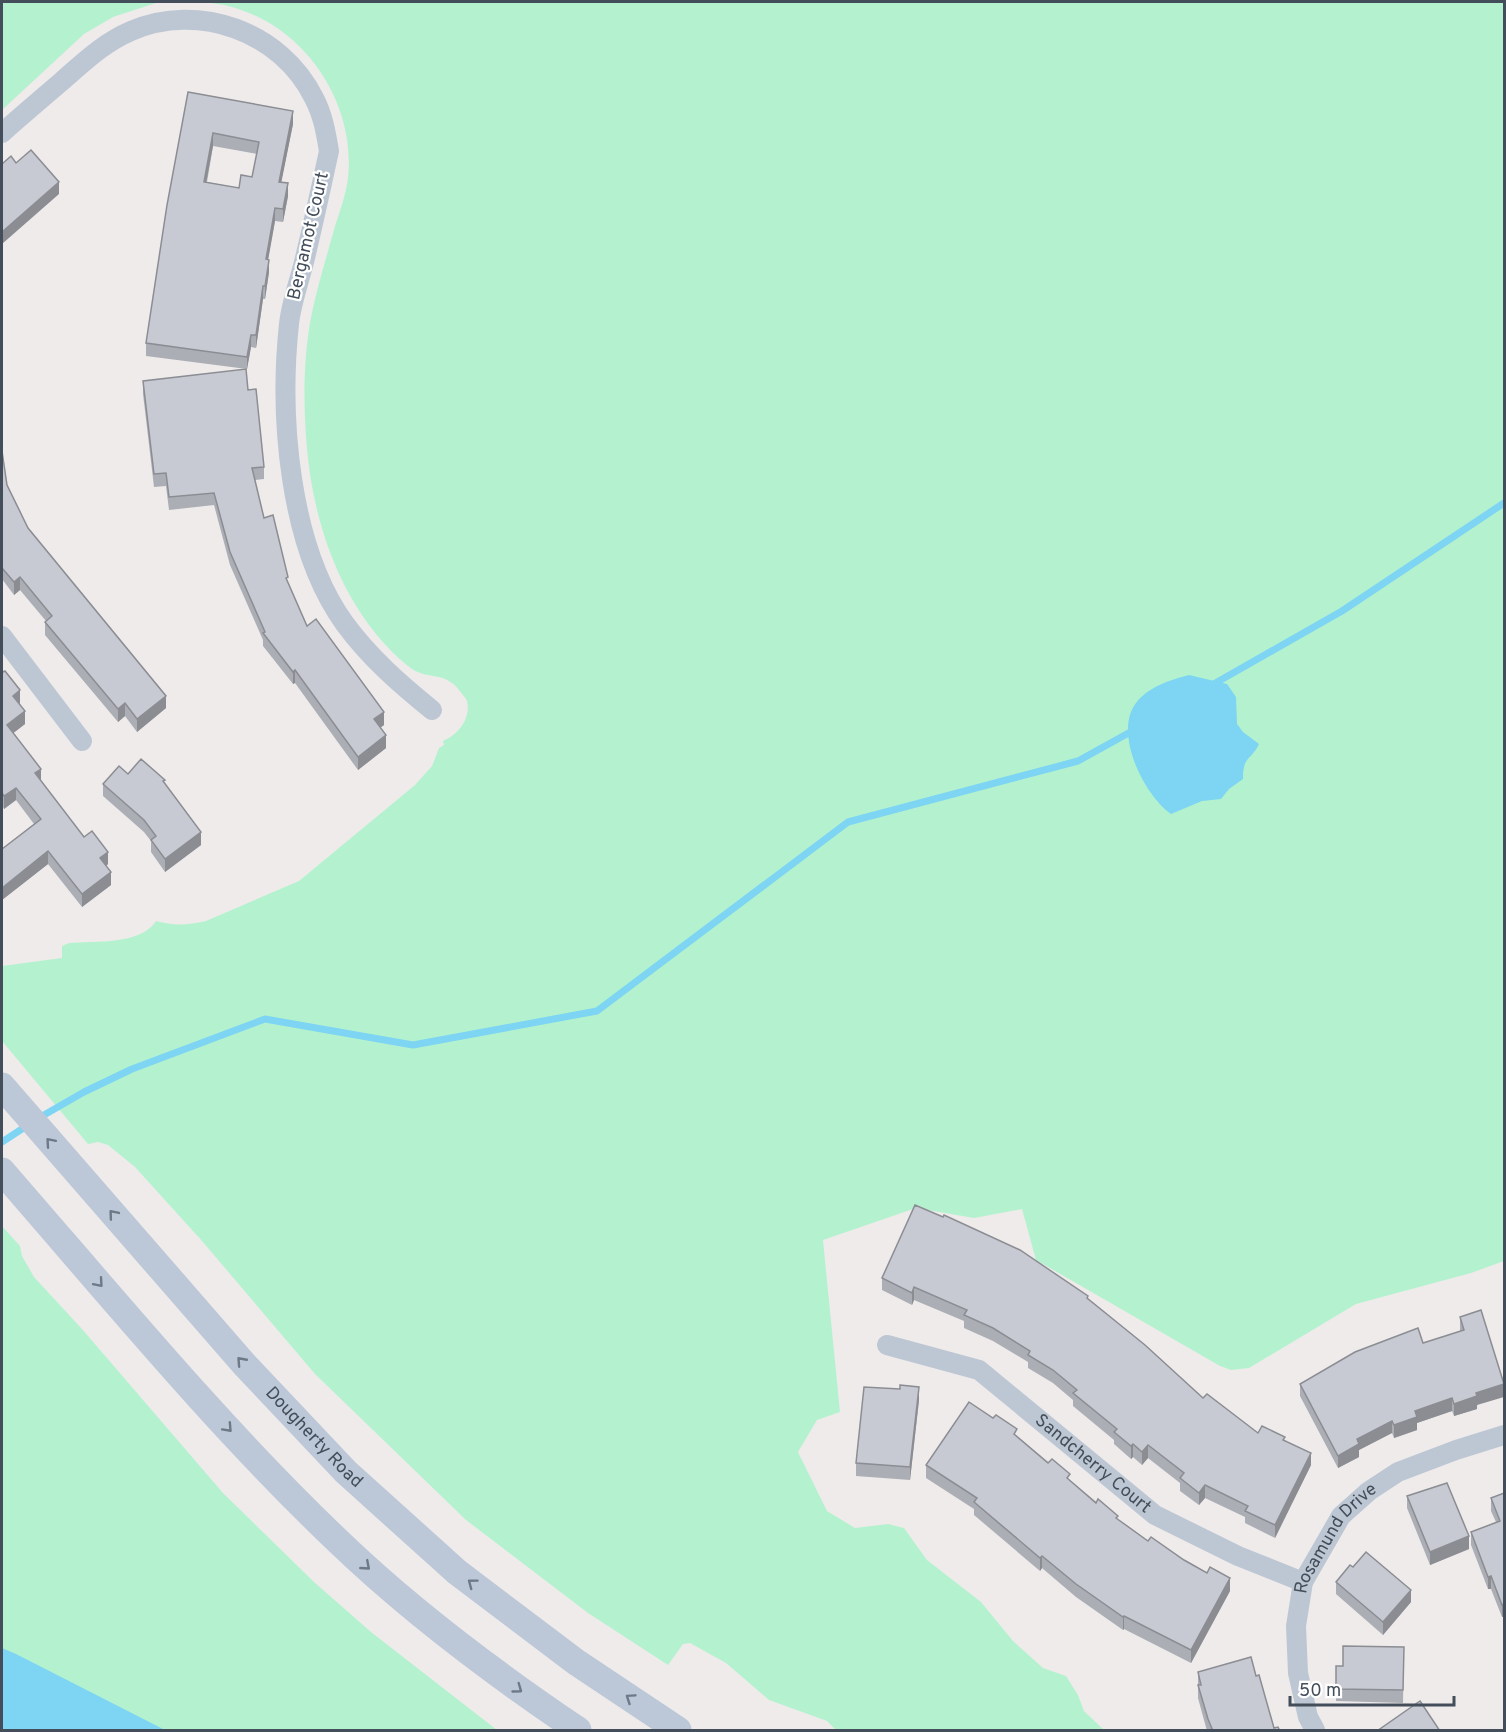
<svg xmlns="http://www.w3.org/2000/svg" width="1506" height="1732" viewBox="0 0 1506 1732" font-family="Overpass,sans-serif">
<rect width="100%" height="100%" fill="#efebeb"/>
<g fill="#b4f2cf">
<polygon points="2,2 159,2 113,17 84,34 2,110"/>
<path d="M198,2H1504V1261L1471,1273L1356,1304L1249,1368L1231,1370L1220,1366L1036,1260L1022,1209L974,1218L916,1208L823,1240L840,1412L817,1420L798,1452L827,1511L855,1528L888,1524L904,1528L927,1560L981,1602L1013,1641L1043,1668L1066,1676L1078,1695L1084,1711L1104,1730H836L827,1721L769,1700L726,1663L690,1643L683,1644L668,1665L588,1613L466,1520L315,1374L202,1241L135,1167L108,1145L98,1142L88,1144L2,1041V966L62,958V946L69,943C95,941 141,945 156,921C174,926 188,925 206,921L299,881L415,785L432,766L439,748L444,745L443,741C458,735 471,719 467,701C466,698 461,693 459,690C444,670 425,681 408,666C354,622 324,553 312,486C304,442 302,380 308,336C313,299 325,263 335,226C340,211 346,194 348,178C356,106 308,31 238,9C225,4 211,3 198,2Z"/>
<polygon points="2,1226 20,1246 22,1256 34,1277 82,1329 223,1493 314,1582 371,1632 497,1730 2,1730"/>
</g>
<g fill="#7dd4f3">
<path d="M1189,675L1227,684L1236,697L1237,724L1243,732L1259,744C1251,761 1243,755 1243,779L1229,789L1221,799L1202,801L1171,814C1144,795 1113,733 1136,703C1148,687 1170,680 1189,675Z"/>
<polygon points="2,1648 16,1654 165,1730 2,1730"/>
</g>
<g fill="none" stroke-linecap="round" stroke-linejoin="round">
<g stroke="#7dd4f3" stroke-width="7">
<polyline points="1212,685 1342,611 1504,503"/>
<polyline points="37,1119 84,1092 132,1069 265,1019 413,1045 597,1011 848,822 1078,761 1134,730"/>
<polyline points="2,1142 28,1125"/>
</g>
<g stroke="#bdc7d3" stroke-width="20">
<path d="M2,133C21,116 41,99 61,82C83,63 103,43 131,31C198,2 281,31 314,98C323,115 326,133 329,151C321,188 313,225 304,262C299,282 291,304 289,324C279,417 289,547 345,624C370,658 400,684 432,710"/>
<polyline points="2,636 82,741"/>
<path id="s1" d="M887,1345L979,1370L1155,1515L1238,1556L1303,1582"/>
<path id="s2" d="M1315,1730L1308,1717L1298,1673L1296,1626L1303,1582L1341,1516L1369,1491L1398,1472L1456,1450L1504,1435"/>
</g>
<g stroke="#bcc8d7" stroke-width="27">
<path id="s3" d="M2,1086L244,1364L346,1472L457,1572L576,1662L678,1730"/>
<path d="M2,1171C111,1296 219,1428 340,1543C413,1613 495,1674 578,1730"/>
</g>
</g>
<g fill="#abaeb5" fill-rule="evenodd">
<path d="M188,92L293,124L281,182L288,196L283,222L275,221L268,259L269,272L265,299H263L256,348L251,347L247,369L146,356V343ZM213,146L257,154L252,177L239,188L207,182Z"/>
<polygon points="143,381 248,390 264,467 264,479 255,480 264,518 288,584 307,626 384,725 380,728 386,748 358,770 295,683 293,684 263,646 263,640 230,565 214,505 169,510 166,486 154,487 143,394"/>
<polygon points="2,451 7,485 28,528 166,708 137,732 125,716 118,722 45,635 45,622 46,621 20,590 14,595 2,579"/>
<polygon points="2,670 20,703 19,704 25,724 13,733 41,781 84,837 108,864 106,866 111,885 82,907 48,864 2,900 2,849 34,824 16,800 4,809 2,805"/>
<polygon points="128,774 165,783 201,845 165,872 151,852 151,841 144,832 103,796 103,784"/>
<polygon points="882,1278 1088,1299 1203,1398 1258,1433 1285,1440 1311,1465 1275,1538 1245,1523 1245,1517 1205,1498 1199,1505 1180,1491 1180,1483 1148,1458 1142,1465 1133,1457 1131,1459 1114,1444 1114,1440 1073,1406 1073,1400 1053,1383 1028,1368 1028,1362 993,1341 964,1328 964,1321 914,1300 912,1305 882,1290"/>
<polygon points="1481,1310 1477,1409 1454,1416 1452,1411 1417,1423 1417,1430 1394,1438 1392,1433 1359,1450 1359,1457 1338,1468 1300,1396 1300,1384 1460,1331 1460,1317"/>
<polygon points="1504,1350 1504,1369 1503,1369 1503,1356"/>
<polygon points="919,1400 910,1480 856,1476 856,1463"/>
<polygon points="993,1418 1017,1436 1118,1520 1148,1541 1184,1560 1230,1591 1191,1663 1124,1629 1123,1630 1076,1597 1042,1568 1040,1571 974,1515 974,1509 926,1478 926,1465"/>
<polygon points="1504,1493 1504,1616 1502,1617 1491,1589 1488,1589 1471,1545 1471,1532 1496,1522 1491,1511 1491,1498"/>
<polygon points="1407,1496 1469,1549 1430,1565 1407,1508"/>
<polygon points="1353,1567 1411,1602 1383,1635 1336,1594 1336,1582"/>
<polygon points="1404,1647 1403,1703 1336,1701 1336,1666 1343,1666"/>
<polygon points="1198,1672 1256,1676 1274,1728 1280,1731 1207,1731 1198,1698"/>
</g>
<g fill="#8b8d93">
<polygon points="293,111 293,124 279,194 279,182"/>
<polygon points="213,133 213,146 204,194 204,182"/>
<polygon points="59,182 59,194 2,244 2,232"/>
<polygon points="288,183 288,196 283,222 283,209"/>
<polygon points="275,208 275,221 266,272 266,259"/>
<polygon points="269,260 269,272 265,299 265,286"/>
<polygon points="263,286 263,299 256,348 256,335"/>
<polygon points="251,335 251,347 247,369 247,357"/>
<polygon points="20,577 20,590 14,595 14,582"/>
<polygon points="295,670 295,683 293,684 293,672"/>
<polygon points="20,690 20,703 13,708 13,696"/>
<polygon points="166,696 166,708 137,732 137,719"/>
<polygon points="125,703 125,716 118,722 118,709"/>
<polygon points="25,711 25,724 7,738 7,725"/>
<polygon points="384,712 384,725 374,732 374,719"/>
<polygon points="386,735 386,748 358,770 358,757"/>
<polygon points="41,769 41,782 35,773"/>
<polygon points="16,788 16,800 4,809 4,796"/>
<polygon points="201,832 201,845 165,872 165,859"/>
<polygon points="48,851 48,864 2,900 2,888"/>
<polygon points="108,852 108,864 100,871 100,858"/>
<polygon points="111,872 111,885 82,907 82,894"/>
<polygon points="914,1287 914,1300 912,1305 912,1293"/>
<polygon points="1504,1384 1504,1397 1477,1405 1477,1409 1454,1416 1454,1404 1476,1393"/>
<polygon points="919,1387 919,1400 910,1480 910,1467"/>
<polygon points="1452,1398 1452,1411 1417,1423 1417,1430 1394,1438 1394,1425 1415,1411"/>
<polygon points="1392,1421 1392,1433 1359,1450 1359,1457 1338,1468 1338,1456 1357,1439"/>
<polygon points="1133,1444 1133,1457 1131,1459 1131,1446"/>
<polygon points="1148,1445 1148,1458 1142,1465 1142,1452"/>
<polygon points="1311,1453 1311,1465 1275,1538 1275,1525"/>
<polygon points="1205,1485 1205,1498 1199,1505 1199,1493"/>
<polygon points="1469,1536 1469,1549 1430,1565 1430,1552"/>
<polygon points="1042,1556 1042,1568 1040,1571 1040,1558"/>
<polygon points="1491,1576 1491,1589 1488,1589 1488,1577"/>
<polygon points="1230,1578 1230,1591 1191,1663 1191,1650"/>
<polygon points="1411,1590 1411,1602 1383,1635 1383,1622"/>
<polygon points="1504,1604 1504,1616 1502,1617 1502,1605"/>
<polygon points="1124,1616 1124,1629 1123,1630 1123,1617"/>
</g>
<g fill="#c7cad2" stroke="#8b8d93" stroke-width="1.5" fill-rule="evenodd">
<path d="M188,92L293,111L279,182L288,183L283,209L275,208L266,259L269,260L265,286H263L256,335H251L247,357L146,343L167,205ZM213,133L259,142L252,177L241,175L239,188L204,182Z"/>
<polygon points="31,150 59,182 2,232 2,164 11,156 16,163"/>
<polygon points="246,369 248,390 256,389 264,467 252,468 264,518 273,515 288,577 286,578 307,626 316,619 384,712 374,719 386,735 358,757 295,670 293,672 263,633 265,632 230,552 214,493 169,497 166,473 154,474 143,381"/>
<polygon points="2,451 7,485 28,528 166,696 137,719 125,703 118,709 45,622 52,616 20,577 14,582 2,568"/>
<polygon points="2,670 3,672 5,671 20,690 13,696 25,711 7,725 41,769 35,773 84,837 92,831 108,852 100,858 111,872 82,894 48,851 2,888 2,849 41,819 16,788 4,796 2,793"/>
<polygon points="141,759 165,780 163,781 201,832 165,859 151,840 156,836 144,820 103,784 119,766 128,774"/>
<polygon points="915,1205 943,1217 944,1215 1020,1250 1088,1296 1087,1298 1145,1345 1203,1398 1207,1394 1258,1433 1262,1426 1285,1437 1283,1440 1311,1453 1275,1525 1245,1511 1248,1506 1205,1485 1199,1493 1180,1478 1184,1473 1148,1445 1142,1452 1133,1444 1131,1446 1114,1432 1117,1429 1073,1393 1077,1390 1053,1370 1028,1355 1030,1351 993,1328 964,1315 967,1310 914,1287 912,1293 882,1278"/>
<polygon points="1481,1310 1504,1384 1476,1393 1477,1396 1454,1404 1452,1398 1415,1411 1417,1417 1394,1425 1392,1421 1357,1439 1359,1444 1338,1456 1300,1384 1355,1352 1418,1328 1423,1343 1464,1330 1460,1317"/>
<polygon points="900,1385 919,1387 910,1467 856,1463 864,1387 900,1389"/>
<polygon points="969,1402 993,1418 996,1415 1017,1429 1014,1434 1048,1463 1052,1459 1070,1474 1067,1478 1096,1503 1098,1499 1118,1516 1116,1518 1148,1541 1151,1537 1184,1560 1207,1573 1210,1567 1230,1578 1191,1650 1124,1616 1123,1617 1076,1584 1042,1556 1040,1558 974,1502 977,1498 926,1465"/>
<polygon points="1447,1483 1469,1536 1430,1552 1407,1496"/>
<polygon points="1504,1493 1504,1604 1502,1605 1491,1576 1488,1577 1471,1532 1500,1521 1491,1498"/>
<polygon points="1366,1552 1411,1590 1383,1622 1336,1582 1350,1565 1353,1567"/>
<polygon points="1343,1646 1404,1647 1403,1690 1336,1689 1336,1666 1343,1666"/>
<polygon points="1251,1657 1256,1676 1259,1675 1274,1728 1278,1727 1280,1731 1213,1731 1208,1719 1198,1685 1201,1685 1198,1672"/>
<polygon points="1420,1701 1440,1731 1377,1731"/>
</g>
<defs><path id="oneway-chevron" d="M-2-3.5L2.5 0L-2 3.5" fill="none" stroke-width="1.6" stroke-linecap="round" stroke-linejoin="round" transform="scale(1.5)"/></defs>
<g stroke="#6d7986">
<use href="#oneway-chevron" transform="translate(50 1142) rotate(-131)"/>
<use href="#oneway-chevron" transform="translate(113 1214) rotate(-130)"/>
<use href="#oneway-chevron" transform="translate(99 1283) rotate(49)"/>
<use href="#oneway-chevron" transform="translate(241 1361) rotate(-132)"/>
<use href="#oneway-chevron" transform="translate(228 1428) rotate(47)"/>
<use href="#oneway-chevron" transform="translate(366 1566) rotate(41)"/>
<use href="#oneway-chevron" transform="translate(472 1583) rotate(-143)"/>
<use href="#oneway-chevron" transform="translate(518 1689) rotate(36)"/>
<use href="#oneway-chevron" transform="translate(630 1698) rotate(-146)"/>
</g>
<g text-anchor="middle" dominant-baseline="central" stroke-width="4.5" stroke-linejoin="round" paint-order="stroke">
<g font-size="18" fill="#434e5a" stroke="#fff">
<text transform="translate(309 236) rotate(-77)">Bergamot Court</text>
<text stroke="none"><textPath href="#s3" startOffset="470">Dougherty Road</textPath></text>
<text stroke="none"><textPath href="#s1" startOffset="243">Sandcherry Court</textPath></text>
<text stroke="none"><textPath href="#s2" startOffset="206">Rosamund Drive</textPath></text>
</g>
</g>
<rect width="1506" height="1732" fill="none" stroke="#434e5a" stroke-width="6"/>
<path d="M1290 1696v9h164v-9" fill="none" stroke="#434e5a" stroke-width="3"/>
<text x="1299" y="1696" font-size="18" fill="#434e5a" stroke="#ffffff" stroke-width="4.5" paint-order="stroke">50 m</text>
</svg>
